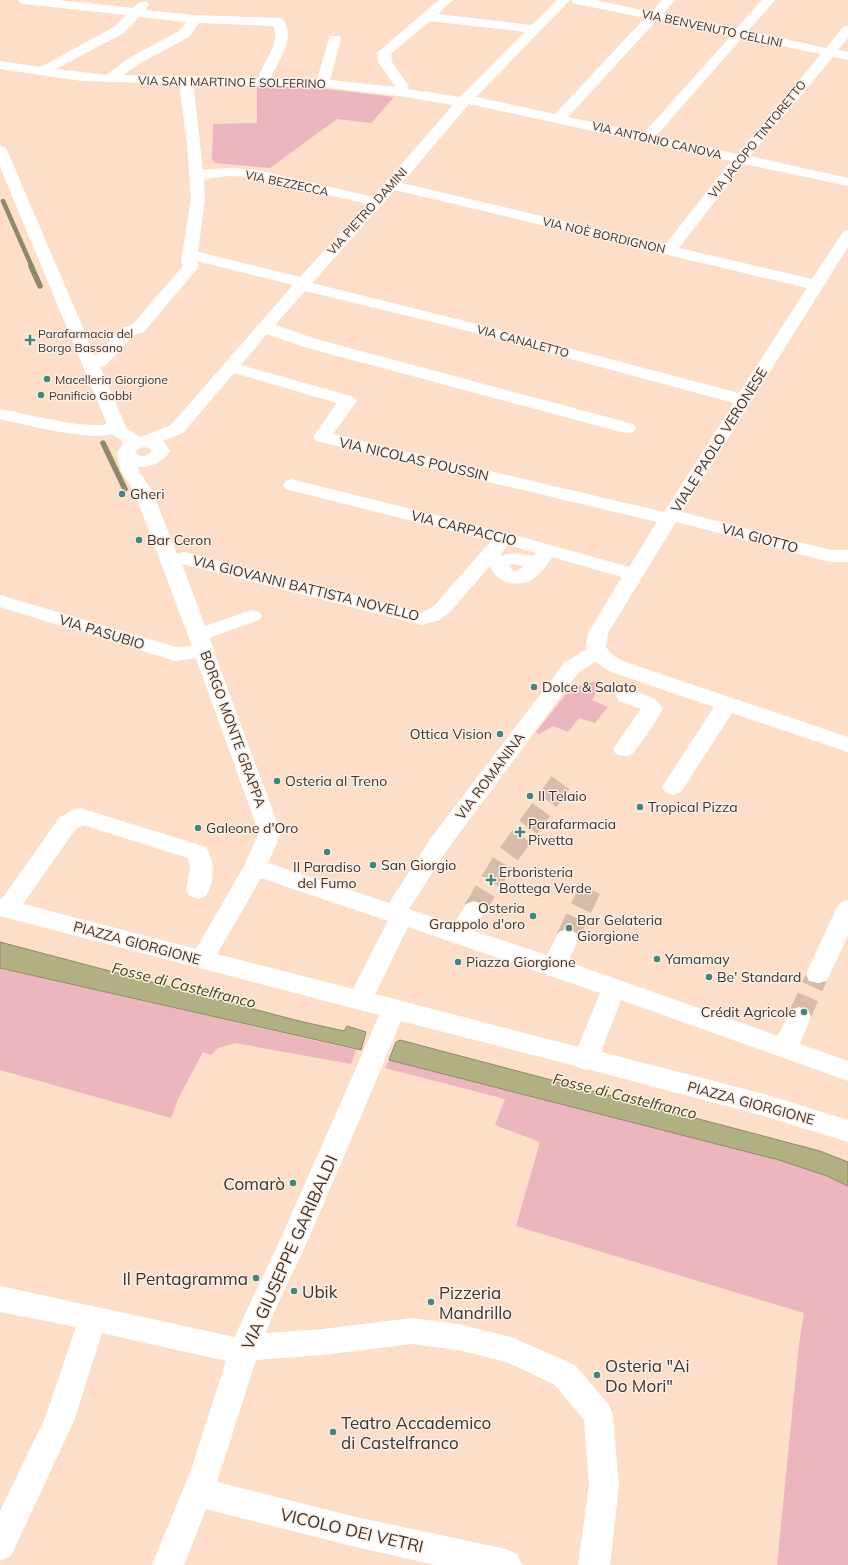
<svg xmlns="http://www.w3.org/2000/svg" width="848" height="1565" viewBox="0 0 848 1565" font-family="Mulish,sans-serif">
<rect width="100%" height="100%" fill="#fcdec9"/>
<g fill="#ebb6bd">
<polygon points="257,86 317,88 394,97 371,123 337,119 270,168 215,163 212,159 213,124 257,123"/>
<polygon points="599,680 602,682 592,700 608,707 595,723 579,718 568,732 553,726 539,734 536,732 570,689"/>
<polygon points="0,968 356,1050 351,1064 235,1043 218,1048 211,1055 203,1052 178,1099 171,1118 0,1070"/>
<polygon points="389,1060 779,1160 827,1176 848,1186 848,1565 777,1565 799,1344 804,1313 516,1226 540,1142 495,1125 505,1099 385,1068"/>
</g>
<g fill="#b0b083" stroke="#8e8a69">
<polygon points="0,942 299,1021 344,1031 347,1026 366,1032 361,1050 0,968"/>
<polygon points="400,1040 820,1151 848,1162 848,1186 827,1176 779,1160 389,1060 396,1042"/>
</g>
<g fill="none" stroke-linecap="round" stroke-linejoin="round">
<polyline stroke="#8e8a69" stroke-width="4.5" points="3,201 32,267"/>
<g stroke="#8e8a69" stroke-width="5.5">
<polyline points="31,266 40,286"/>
<polyline points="103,443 125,489"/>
</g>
<g stroke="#d6bca9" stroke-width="22" stroke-dasharray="22 11" stroke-linecap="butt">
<polyline points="474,910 503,862 567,774"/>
<polyline points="567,938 590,889"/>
<polyline points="799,1017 818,974"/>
</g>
<g fill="#fff" fill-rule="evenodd">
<path d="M18,0H58L133,8C138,3 140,1 147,2L149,5L145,10L195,15L279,18L283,19C297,39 278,60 271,78L317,79L329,39L330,36H340L341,39L330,80L395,87V86L378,62L377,53L439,0H453L438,14L532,25L557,0H570L476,97L555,114L645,18L577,4L573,3L571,0H595L651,12L662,0H675L663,14L736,29L762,0H775L748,31L826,48L843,27L848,26V38L838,50L848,52V60L833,57L750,156L848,178V186L744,164L679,248L812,279L843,232L848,230V247L682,512L830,550H848V562H830L676,522L608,633L606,647L611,654L625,662L848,737V752L732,713L681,792L673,795L665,792L662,787L714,707L611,672L595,662L579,672L447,850L409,909L454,924L466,904L474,901L482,904L486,910L474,931L547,955L559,932L567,929L575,932L579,938L568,962L778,1036L790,1010L799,1007L808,1010L811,1017L800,1044L848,1061V1081L621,1000L601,1052L760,1093L848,1120V1142L760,1115L587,1069L585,1070L576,1066L401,1021C370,1096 338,1170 306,1244C293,1274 277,1302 266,1333L323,1329L412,1318L458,1324L511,1337L575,1365L609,1405L613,1415L619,1486L610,1565H578L589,1486L584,1420L555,1385L507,1362L458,1350L412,1344L323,1355L256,1360L217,1482L356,1517L506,1549L517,1554L522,1565H435L356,1547L206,1509L184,1565H152L191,1470L226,1361L102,1333L74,1421L11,1556L0,1561V1511L45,1418L76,1327L0,1312V1286L235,1337C249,1304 265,1273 280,1240C313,1165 347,1090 379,1015L0,916V898L2,899L59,818L72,810L80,808L206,847C215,862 215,881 206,896L198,899L190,896L186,890L190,868L188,858L83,825L75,830L23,904L196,949L244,866L259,833L196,658L175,661L0,607V595L176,647L192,646L134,491L121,471L117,453L124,442L112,434C86,441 28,425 0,419V409C23,413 87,430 107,424L0,167V146L5,147L7,150L95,356L122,328L132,325L183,266L181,261L191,199L187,143L180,91L182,84L82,81L0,69V61L41,67L114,27L126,15L24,4L20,3ZM139,17L186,22L179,31L129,58L106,75L56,69L124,33ZM657,20L731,36L644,133L568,117ZM430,21L525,32L460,97L407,89L409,86L392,62L391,54ZM199,23L274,26C280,44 264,61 258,78L123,75L139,64L189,37ZM742,38L821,54L737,154L656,136ZM195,85L322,87L399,96L453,105L373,197L253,169L229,168L203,170L194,91ZM469,104L731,161L665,245L402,183ZM229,176L253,177L367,204L300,277L198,252L205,199L204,179ZM395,190L807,288L739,393L461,320L312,283ZM197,261L293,285L171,425L141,437L127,429L100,367L105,366L134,335L144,332L197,269L199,266ZM305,291L449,326L734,403L664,512L333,434L357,401L354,397L241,365L267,334L304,347L621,432L627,433L633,432L636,428L633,424L316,339L275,325ZM234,373L337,403L313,437L316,441L657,522L629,567L511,534L298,481L292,479L286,481L283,485L286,489L491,541L435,605L422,613L184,552L177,554L152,491L139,471L138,467C152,467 162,463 170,451L163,441L183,433ZM143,447L149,448L152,451C147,456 142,458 136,454L137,450ZM508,545L536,553L533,556L515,553L499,556ZM552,557L622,577L588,633L586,647L587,649L565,662L431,838L389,903L268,863L281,833L214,652L215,651L209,638L259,620L262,616L259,612L252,610L205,626L182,564L422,625L439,620L449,613L490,566C496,584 518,588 533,579C541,574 547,565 552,557ZM512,564L525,566L514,572L509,566ZM261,878L388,921L353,989L217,954ZM408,927L600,993L578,1047L375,994Z"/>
<path d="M626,689L654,698L663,708C661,715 637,750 632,754C627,757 621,756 616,754L613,749L641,709L619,701L616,696L619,691Z"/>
<polygon points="848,900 848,935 827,981 818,983 809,981 806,974 836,909 840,903"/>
</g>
</g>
<g fill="#42877b" stroke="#fbefe7" stroke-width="1.5">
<path d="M28 334h4v4h4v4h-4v4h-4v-4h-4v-4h4z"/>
<circle cx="47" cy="379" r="4"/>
<circle cx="41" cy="395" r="4"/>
<circle cx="122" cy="494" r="4"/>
<circle cx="139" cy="540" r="4"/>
<circle cx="534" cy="687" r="4"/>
<circle cx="500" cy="734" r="4"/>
<circle cx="277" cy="781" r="4"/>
<circle cx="530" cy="796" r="4"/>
<circle cx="640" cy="807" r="4"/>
<circle cx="198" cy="828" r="4"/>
<path d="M518 826h4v4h4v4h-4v4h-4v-4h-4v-4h4z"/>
<circle cx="327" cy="852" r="4"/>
<circle cx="373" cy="865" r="4"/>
<path d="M489 874h4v4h4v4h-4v4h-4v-4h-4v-4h4z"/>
<circle cx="533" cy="916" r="4"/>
<circle cx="569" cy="928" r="4"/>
<circle cx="657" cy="959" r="4"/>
<circle cx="458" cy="962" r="4"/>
<circle cx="709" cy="977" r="4"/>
<circle cx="804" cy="1012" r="4"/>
<circle cx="293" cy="1183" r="4"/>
<circle cx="256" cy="1278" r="4"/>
<circle cx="294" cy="1291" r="4"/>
<circle cx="431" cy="1302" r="4"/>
<circle cx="597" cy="1375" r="4"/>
<circle cx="333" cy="1432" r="4"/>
</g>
<g text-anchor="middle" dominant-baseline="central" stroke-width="3" stroke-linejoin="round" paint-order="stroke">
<g font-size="12" fill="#3e332b" stroke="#fbefe7">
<text transform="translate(712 28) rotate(12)">VIA BENVENUTO CELLINI</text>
<text transform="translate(232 82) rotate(1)">VIA SAN MARTINO E SOLFERINO</text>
<text transform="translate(757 139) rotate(-51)">VIA JACOPO TINTORETTO</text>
<text transform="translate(657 140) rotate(13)">VIA ANTONIO CANOVA</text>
<text transform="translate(287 183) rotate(12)">VIA BEZZECCA</text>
<text transform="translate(367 211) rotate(-48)">VIA PIETRO DAMINI</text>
<text transform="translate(604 235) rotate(13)">VIA NOÈ BORDIGNON</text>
<text transform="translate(523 341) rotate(15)">VIA CANALETTO</text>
</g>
<g font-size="12" fill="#3e332b" stroke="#fbefe7" text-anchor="start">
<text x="38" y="333">Parafarmacia del<tspan x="38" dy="14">Borgo Bassano</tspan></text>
<text x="55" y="379">Macelleria Giorgione</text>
<text x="49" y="395">Panificio Gobbi</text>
</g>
<g font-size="14" fill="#3e332b" stroke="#fbefe7">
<text transform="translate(719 440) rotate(-58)">VIALE PAOLO VERONESE</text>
<text transform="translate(414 459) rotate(13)">VIA NICOLAS POUSSIN</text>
<text transform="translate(464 528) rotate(14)">VIA CARPACCIO</text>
<text transform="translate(760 538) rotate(15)">VIA GIOTTO</text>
<text transform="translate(306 588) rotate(14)">VIA GIOVANNI BATTISTA NOVELLO</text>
<text transform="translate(102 632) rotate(17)">VIA PASUBIO</text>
<text transform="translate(233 729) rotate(70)">BORGO MONTE GRAPPA</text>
<text transform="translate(490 776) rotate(-53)">VIA ROMANINA</text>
<text transform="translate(137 943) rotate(15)">PIAZZA GIORGIONE</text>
<text transform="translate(751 1103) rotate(15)">PIAZZA GIORGIONE</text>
</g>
<g font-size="14" fill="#3e332b" stroke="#fbefe7" text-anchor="start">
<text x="130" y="494">Gheri</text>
<text x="147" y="540">Bar Ceron</text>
<text x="542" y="687">Dolce &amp; Salato</text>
<text x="492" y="734" text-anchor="end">Ottica Vision</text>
<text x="285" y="781">Osteria al Treno</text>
<text x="538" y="796">Il Telaio</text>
<text x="648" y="807">Tropical Pizza</text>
<text x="528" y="824">Parafarmacia<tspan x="528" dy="16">Pivetta</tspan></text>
<text x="206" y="828">Galeone d'Oro</text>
<text x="381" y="865">San Giorgio</text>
<text x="327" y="867" text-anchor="middle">Il Paradiso<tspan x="327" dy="16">del Fumo</tspan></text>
<text x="499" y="872">Erboristeria<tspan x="499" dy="16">Bottega Verde</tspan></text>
<text x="525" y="908" text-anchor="end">Osteria<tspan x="525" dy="16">Grappolo d'oro</tspan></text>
<text x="577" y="920">Bar Gelateria<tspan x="577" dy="16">Giorgione</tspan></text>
<text x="665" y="959">Yamamay</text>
<text x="466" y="962">Piazza Giorgione</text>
<text x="717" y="977">Be' Standard</text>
<text x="796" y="1012" text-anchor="end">Crédit Agricole</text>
</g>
<g font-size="15" font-style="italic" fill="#47450e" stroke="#fbefe7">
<text transform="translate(184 985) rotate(14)">Fosse di Castelfranco</text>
<text transform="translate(625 1096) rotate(14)">Fosse di Castelfranco</text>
</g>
<g font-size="17" fill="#3e332b" stroke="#fbefe7" text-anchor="start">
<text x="285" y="1183" text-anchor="end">Comarò</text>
<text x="248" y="1278" text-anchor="end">Il Pentagramma</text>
<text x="302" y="1291">Ubik</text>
<text x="439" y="1292">Pizzeria<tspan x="439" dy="20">Mandrillo</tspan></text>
<text x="605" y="1365">Osteria "Ai<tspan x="605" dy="20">Do Mori"</tspan></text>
<text x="341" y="1422">Teatro Accademico<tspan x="341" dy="20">di Castelfranco</tspan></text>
</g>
<g font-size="17" fill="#3e332b" stroke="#fbefe7">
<text transform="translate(289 1252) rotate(-66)">VIA GIUSEPPE GARIBALDI</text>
<text transform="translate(352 1530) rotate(13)">VICOLO DEI VETRI</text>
</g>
</g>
</svg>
